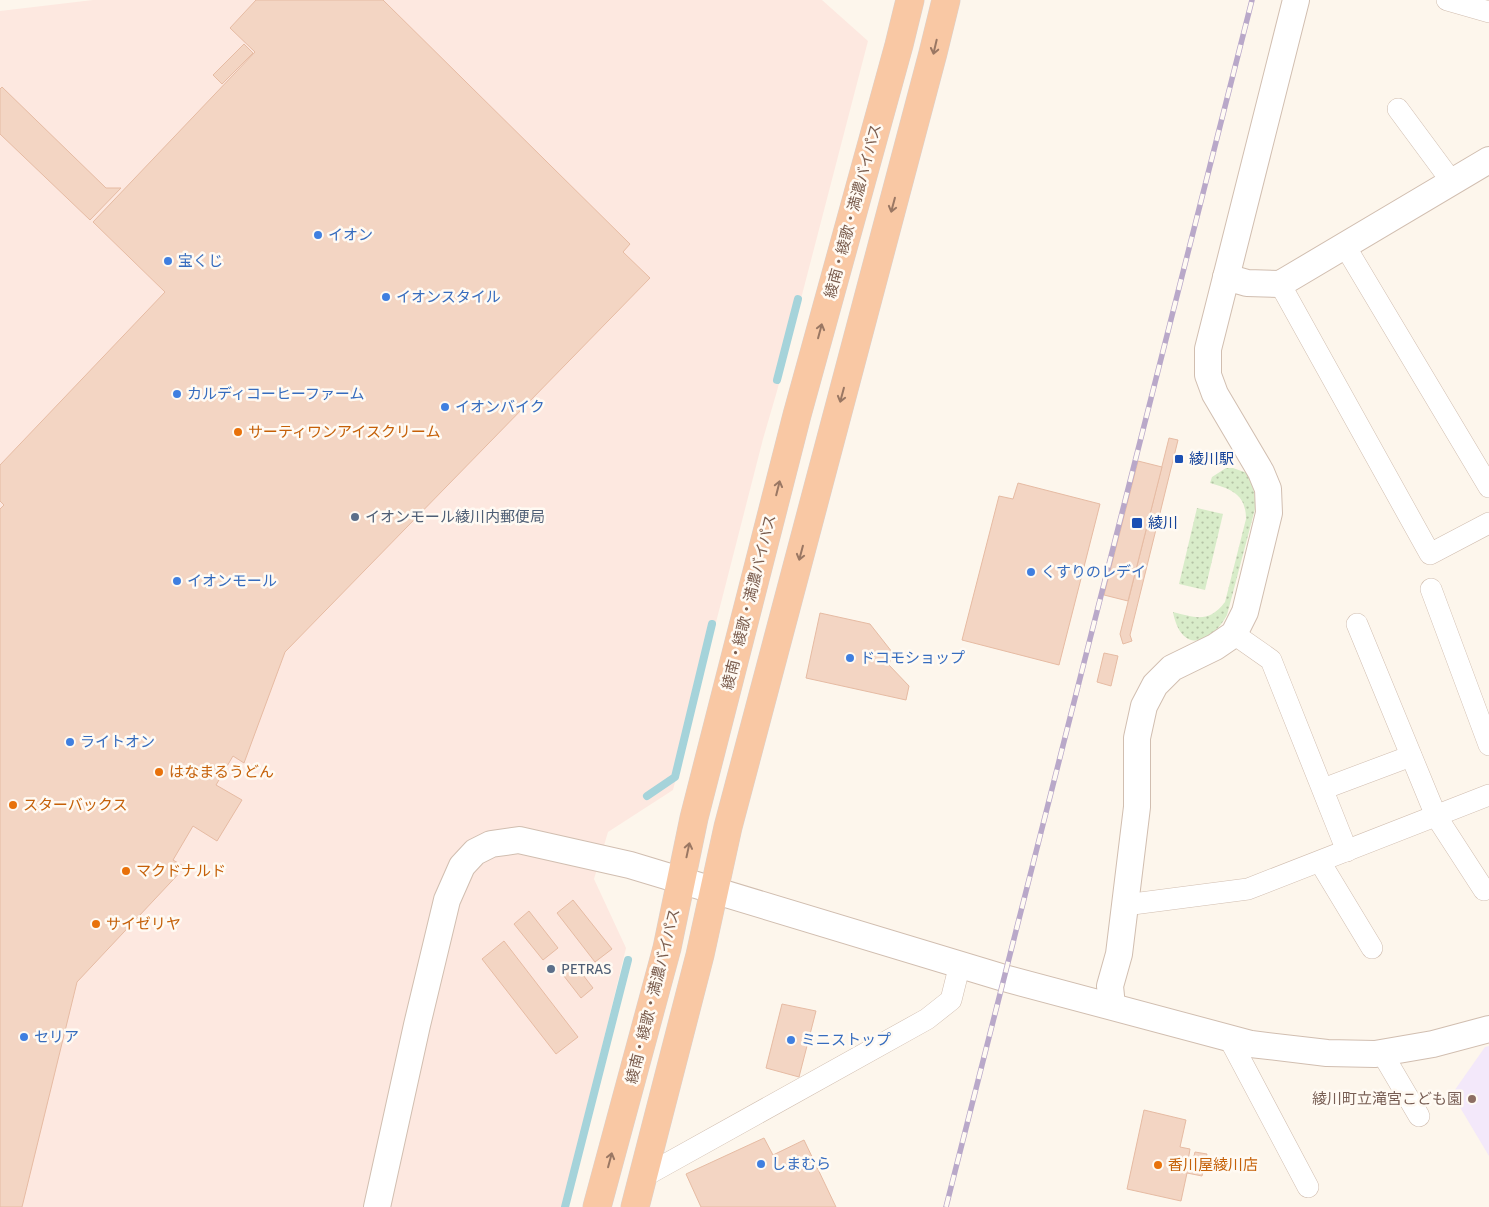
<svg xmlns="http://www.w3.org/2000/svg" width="1489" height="1207" viewBox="0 0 1489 1207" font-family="'Fira Sans','Noto Sans JP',sans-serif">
<defs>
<pattern id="grass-dots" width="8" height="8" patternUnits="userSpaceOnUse" patternTransform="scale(1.25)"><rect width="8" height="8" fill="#d8ecc9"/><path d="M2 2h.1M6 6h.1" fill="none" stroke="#b4c2a5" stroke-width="1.8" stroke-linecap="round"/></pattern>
</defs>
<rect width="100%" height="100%" fill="#fdf6ec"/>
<polygon fill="#fde8e0" points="93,0 822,0 868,41 777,391 763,439 673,790 608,832 594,879 626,948 563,1207 0,1207 0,11"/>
<polygon fill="#f3e8fa" points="1489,1046 1489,1156 1452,1094 1485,1047"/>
<g fill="url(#grass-dots)">
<path d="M1226,468H1233L1247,473C1253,486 1256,494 1255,509L1227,615C1211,645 1181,654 1173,612C1196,618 1209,623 1225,602L1246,519C1246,494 1231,489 1210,483L1212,477Z"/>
<polygon points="1197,508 1223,514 1205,590 1179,584"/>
</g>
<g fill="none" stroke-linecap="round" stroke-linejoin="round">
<g stroke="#a5d3da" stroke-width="8">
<polyline points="777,380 798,299"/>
<polyline points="647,796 675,777 712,624"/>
<polyline points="565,1207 628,960"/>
</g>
</g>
<g fill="#f3d5c3" stroke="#e6bba3">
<polygon points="256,0 383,0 630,244 623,252 650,278 285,652 244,763 233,756 216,785 242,800 217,841 193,826 173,860 185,867 77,982 22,1207 0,1207 0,509 4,505 0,501 0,465 165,292 93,222 255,52 230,28"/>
<polygon points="244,44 253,53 222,84 213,75"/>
<polygon points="2,87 106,188 121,188 90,220 0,134 0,89"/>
<polygon points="1169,438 1178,440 1130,635 1132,641 1123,644 1120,634"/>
<polygon points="1138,461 1162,467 1128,601 1104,595"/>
<polygon points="1018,483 1100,504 1059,665 962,640 999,496 1013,499"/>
<polygon points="820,613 870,624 892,652 889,665 909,686 906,700 806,678"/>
<polygon points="1104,653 1118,656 1111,686 1097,682"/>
<polygon points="573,900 612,949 595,962 557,913"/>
<polygon points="529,911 558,948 543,960 514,924"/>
<polygon points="504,941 578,1037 556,1054 482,959"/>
<polygon points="573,962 593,988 581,998 560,971"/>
<polygon points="782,1004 816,1011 799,1077 766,1068"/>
<polygon points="1144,1110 1186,1120 1180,1147 1190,1149 1187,1167 1191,1168 1195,1152 1207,1154 1202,1176 1187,1173 1181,1201 1127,1189"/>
<polygon points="764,1138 773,1155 804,1140 836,1207 701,1207 686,1174"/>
</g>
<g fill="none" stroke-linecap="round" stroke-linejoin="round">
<g stroke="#d1beb0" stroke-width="22">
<g id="minor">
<polyline points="1447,0 1489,12"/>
<polyline points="1398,109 1452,182"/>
<polyline points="1345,246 1489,487"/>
<polyline points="1280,284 1430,554 1489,523"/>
<polyline points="1431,589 1489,745"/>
<polyline points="1357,624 1436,816 1484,890"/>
<polyline points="1234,634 1271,660 1347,851"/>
<polyline points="1323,789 1411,756"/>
<polyline points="1320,862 1372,948"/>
<polyline points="1125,905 1248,889 1489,795"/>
<polyline points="1229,1038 1308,1187"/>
<polyline points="1382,1053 1419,1116"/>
<polyline points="643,1177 927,1019 951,1000 960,964"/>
</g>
</g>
<g stroke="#d1beb0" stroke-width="28">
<g id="tertiary">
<polyline points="1226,277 1247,283 1280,284 1489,160"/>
<polyline points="1112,1006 1110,986 1119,954 1137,807 1137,738 1144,706 1155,685 1172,668 1215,647 1234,634 1245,612 1269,513 1268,489 1261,472 1215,394 1208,375 1208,349 1296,0"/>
<polyline points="377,1207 417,1025 447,900 462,866 475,852 491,844 519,840 630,865 1004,978 1251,1044 1327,1053 1375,1054 1433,1044 1489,1029"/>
</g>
</g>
<g stroke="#dad1cd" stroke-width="29">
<g id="trunk">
<polyline points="597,1207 667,948 694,818 797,415 899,45 910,0"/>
<polyline points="635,1207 700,955 728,827 933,53 946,0"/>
</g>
</g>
<use href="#minor" stroke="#fff" stroke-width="21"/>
<use href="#tertiary" stroke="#fff" stroke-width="26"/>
<use href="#trunk" stroke="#f9c8a4" stroke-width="28"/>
<g stroke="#b9a8c9" stroke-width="5.5">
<polyline id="rail" points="946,1207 1252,0"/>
</g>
<use href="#rail" stroke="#fffaf3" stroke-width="4" stroke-dasharray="11" stroke-linecap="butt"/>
</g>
<defs><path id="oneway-shaft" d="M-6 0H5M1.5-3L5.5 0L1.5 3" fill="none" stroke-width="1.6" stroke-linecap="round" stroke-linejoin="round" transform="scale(1.25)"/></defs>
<g stroke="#9a7763">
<use href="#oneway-shaft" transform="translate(935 47) rotate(103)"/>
<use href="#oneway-shaft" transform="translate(893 205) rotate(105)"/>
<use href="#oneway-shaft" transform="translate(820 331) rotate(-75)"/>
<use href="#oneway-shaft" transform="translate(842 395) rotate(105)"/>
<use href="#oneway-shaft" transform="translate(778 488) rotate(-76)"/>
<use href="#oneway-shaft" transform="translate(801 553) rotate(105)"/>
<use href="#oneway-shaft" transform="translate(688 850) rotate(-78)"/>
<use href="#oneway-shaft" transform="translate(610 1160) rotate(-75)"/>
</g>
<g fill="#3f7fe0" stroke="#fffaf3" stroke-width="2">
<circle cx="318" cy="235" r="5"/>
<circle cx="168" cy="261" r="5"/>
<circle cx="386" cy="297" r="5"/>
<circle cx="177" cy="394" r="5"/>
<circle cx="445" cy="407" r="5"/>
<circle cx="1031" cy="572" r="5"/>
<circle cx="177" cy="581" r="5"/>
<circle cx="850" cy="658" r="5"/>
<circle cx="70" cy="742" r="5"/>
<circle cx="24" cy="1037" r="5"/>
<circle cx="791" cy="1040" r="5"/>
<circle cx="761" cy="1164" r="5"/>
</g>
<g fill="#e8710a" stroke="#fffaf3" stroke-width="2">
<circle cx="238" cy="432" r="5"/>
<circle cx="159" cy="772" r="5"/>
<circle cx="13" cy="805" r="5"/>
<circle cx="126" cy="871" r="5"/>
<circle cx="96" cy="924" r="5"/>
<circle cx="1158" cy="1165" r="5"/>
</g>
<g fill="#1a4fb4" stroke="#fffaf3" stroke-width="2">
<rect x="1174" y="454" width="10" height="10" rx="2.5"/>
<rect x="1131" y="517" width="12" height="12" rx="2.5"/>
</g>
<g fill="#5c6f8a" stroke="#fffaf3" stroke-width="2">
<circle cx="355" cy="517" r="5"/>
<circle cx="551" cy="969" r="5"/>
</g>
<circle fill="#8d6e63" stroke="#fffaf3" stroke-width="2" cx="1472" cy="1099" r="5"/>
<g text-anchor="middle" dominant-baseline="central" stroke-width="5" stroke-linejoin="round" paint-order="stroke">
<g font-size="15" fill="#7a5c4d" stroke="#fffaf3">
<text transform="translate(853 211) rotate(-75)">綾南・綾歌・満濃バイパス</text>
<text transform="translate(749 602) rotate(-76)">綾南・綾歌・満濃バイパス</text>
<text transform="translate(653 996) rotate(-76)">綾南・綾歌・満濃バイパス</text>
</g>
<g font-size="15" fill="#366cbe" stroke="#fffaf3" text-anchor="start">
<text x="328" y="235">イオン</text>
<text x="178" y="261">宝くじ</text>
<text x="396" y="297">イオンスタイル</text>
<text x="187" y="394">カルディコーヒーファーム</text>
<text x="455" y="407">イオンバイク</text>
<text x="1041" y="572">くすりのレデイ</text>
<text x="187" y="581">イオンモール</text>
<text x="860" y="658">ドコモショップ</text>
<text x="80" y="742">ライトオン</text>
<text x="34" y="1037">セリア</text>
<text x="801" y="1040">ミニストップ</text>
<text x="771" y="1164">しまむら</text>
</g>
<g font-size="15" fill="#c56008" stroke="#fffaf3" text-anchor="start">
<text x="248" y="432">サーティワンアイスクリーム</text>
<text x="169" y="772">はなまるうどん</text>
<text x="23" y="805">スターバックス</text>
<text x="136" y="871">マクドナルド</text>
<text x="106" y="924">サイゼリヤ</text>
<text x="1168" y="1165">香川屋綾川店</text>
</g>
<g font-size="15" fill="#164399" stroke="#fffaf3" text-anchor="start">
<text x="1189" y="459">綾川駅</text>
<text x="1148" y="523">綾川</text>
</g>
<g font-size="15" fill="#4e5e75" stroke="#fffaf3" text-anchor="start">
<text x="365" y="517">イオンモール綾川内郵便局</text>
<text x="561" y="969">PETRAS</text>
</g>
<g font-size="15" fill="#785e54" stroke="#fffaf3" text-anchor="end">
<text x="1462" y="1099">綾川町立滝宮こども園</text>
</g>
</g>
</svg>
